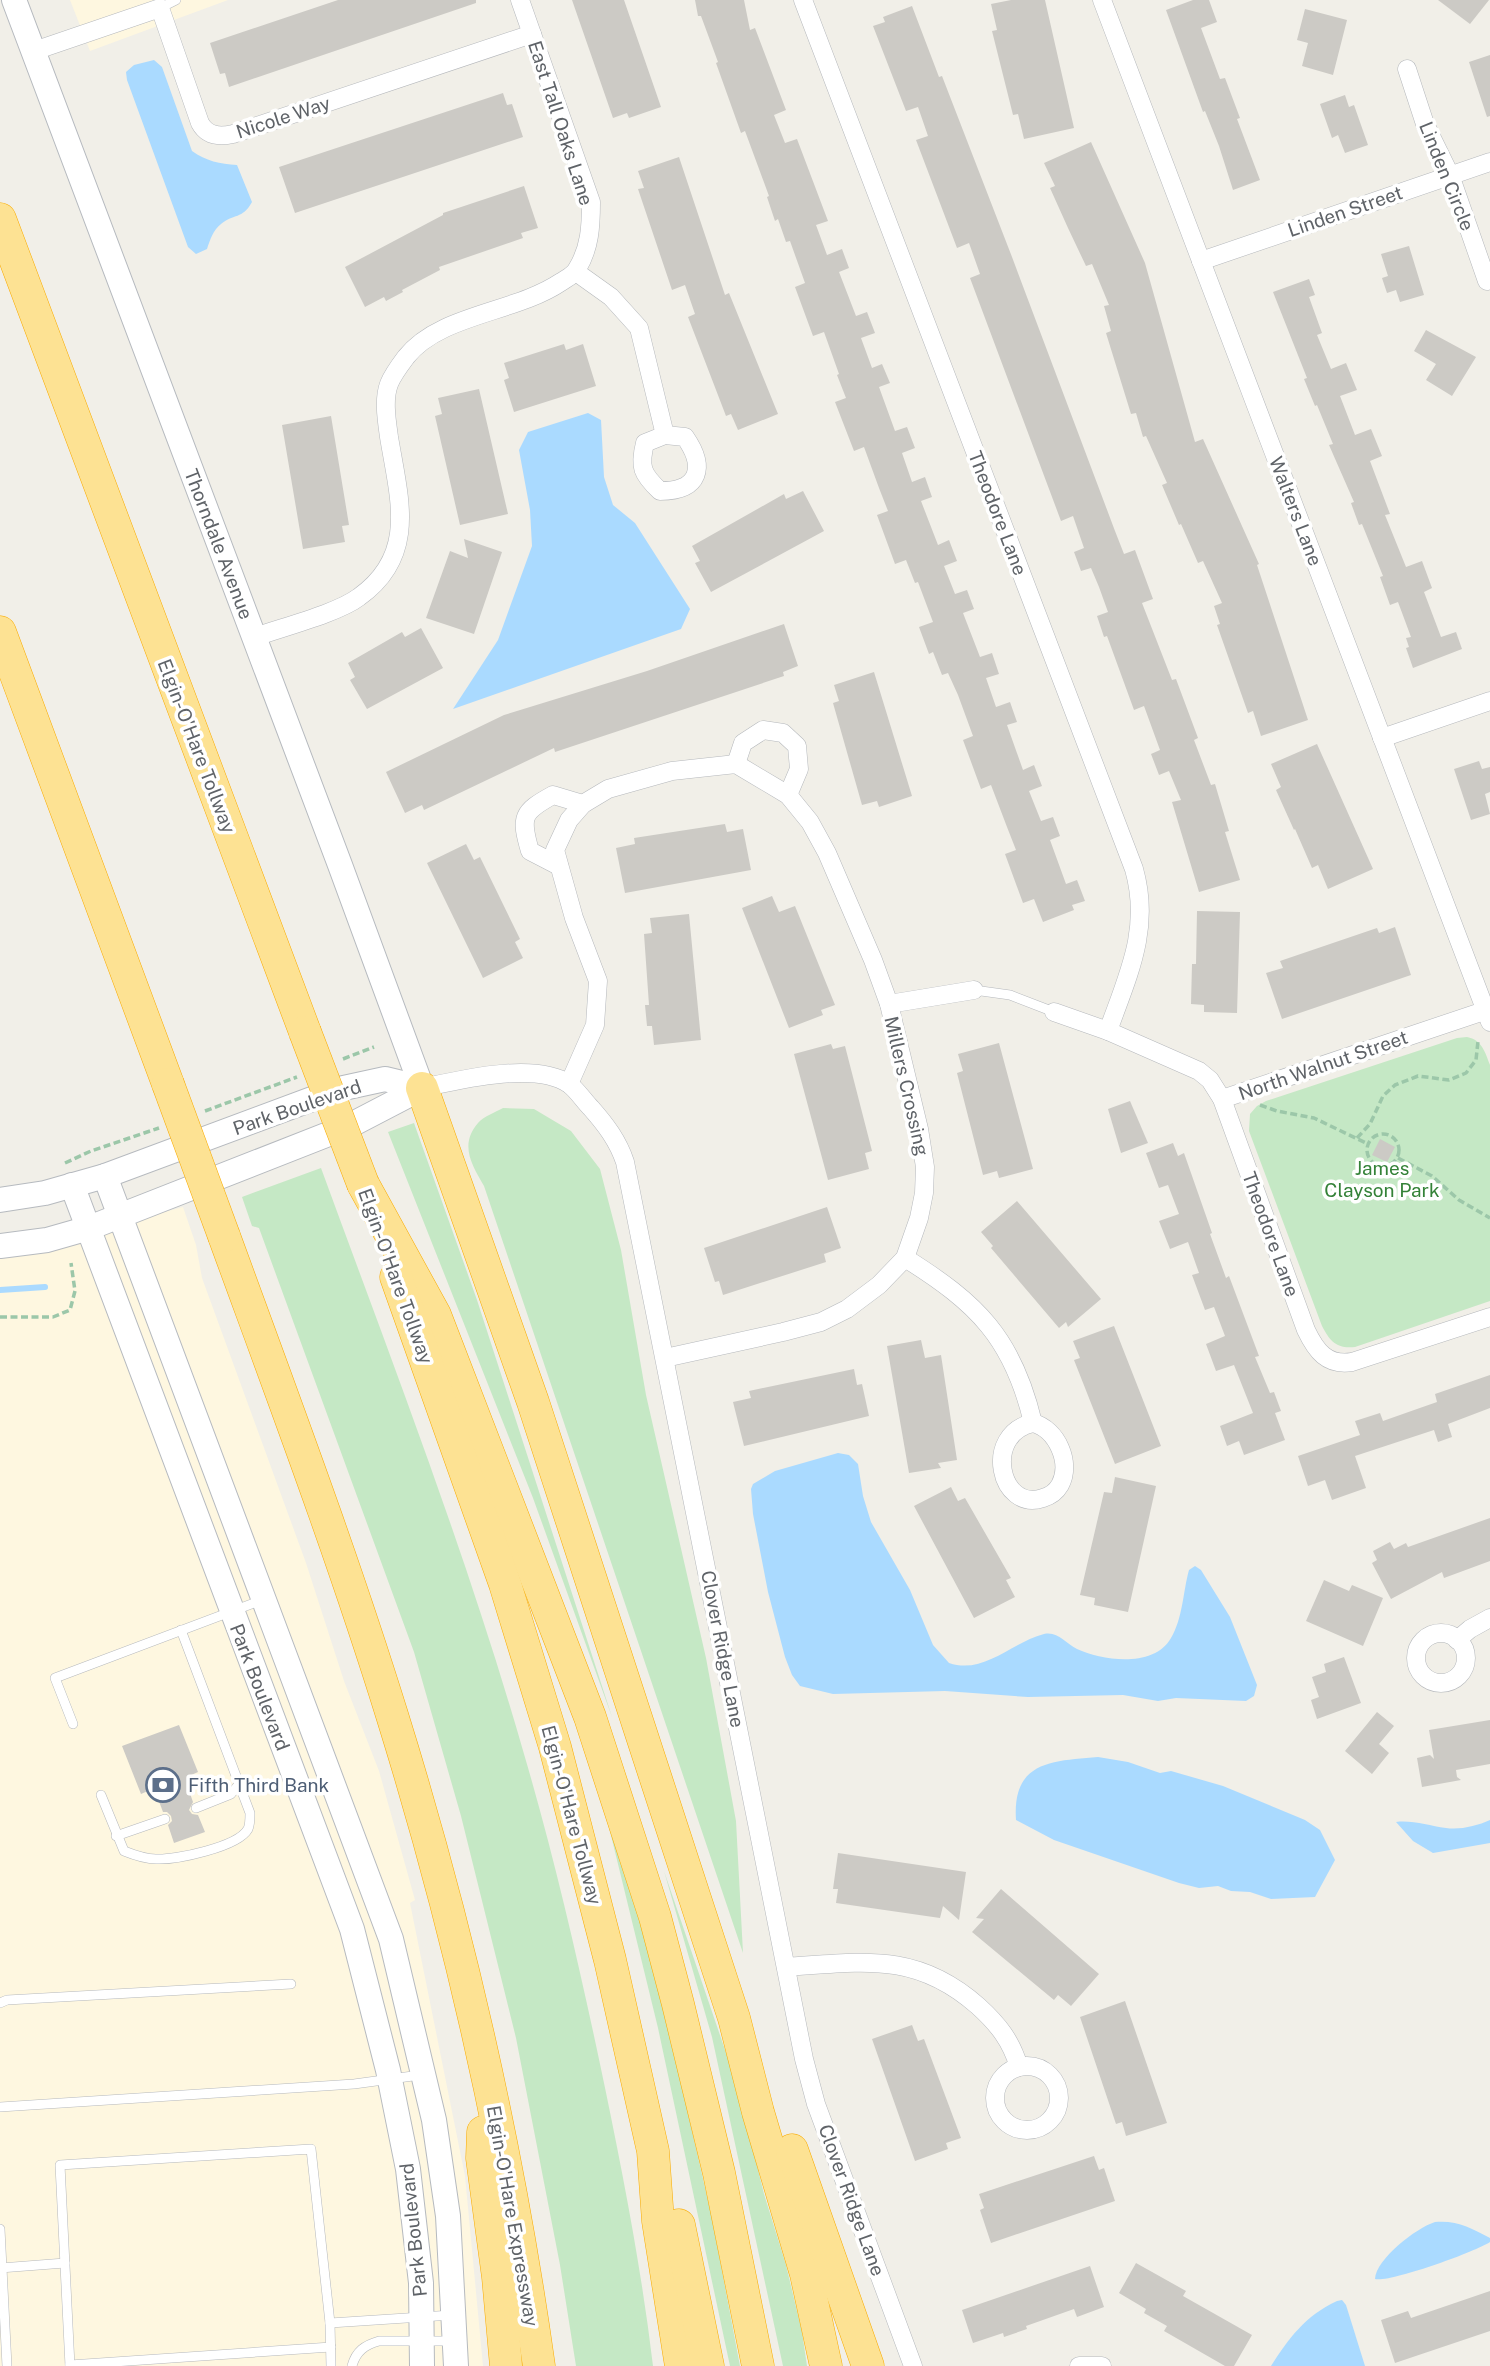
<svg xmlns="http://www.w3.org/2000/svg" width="1490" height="2366" viewBox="0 0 1490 2366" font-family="'Public Sans',sans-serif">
<rect width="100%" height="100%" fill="#f1efe8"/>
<g fill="#fef7e0">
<polygon points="70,0 228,0 90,51"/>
<polygon points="183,1207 196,1245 202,1278 306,1563 344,1681 379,1771 415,1900 410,1903 465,2176 483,2366 0,2366 0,1256"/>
</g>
<g fill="#c5e8c5">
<path d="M1467,1037C1482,1040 1485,1052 1490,1065V1301L1355,1347C1336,1349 1330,1341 1322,1326L1249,1131L1250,1114L1257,1106L1266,1101L1457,1038Z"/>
<path d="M503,1108L534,1109L571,1131L600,1169L621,1250L646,1395L706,1658L736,1821L743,1953L484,1186C472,1165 459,1145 478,1123C484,1116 496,1112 503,1108Z"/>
<polygon points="414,1123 477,1300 612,1717 533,1498 388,1132"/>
<path d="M321,1168C392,1362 467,1555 524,1754C554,1856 578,1960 600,2064C621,2164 641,2265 653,2366H576L560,2265L516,2038L461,1816L414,1652L259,1228L252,1226L242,1197Z"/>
<polygon points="607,1819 641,1909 712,2218 740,2366 730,2366 658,2028"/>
<polygon points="664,1871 737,2085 764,2194 786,2265 802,2332 807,2366 783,2366 712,2037"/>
</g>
<g fill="#aadaff">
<path d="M154,60L162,67L192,151C206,161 220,164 237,165L252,202C242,220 234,213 221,224C213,230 210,240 207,249L196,254L188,247L127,80L126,72L134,65Z"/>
<polygon points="588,413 601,420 604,477 613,505 635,523 690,609 681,629 453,709 498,640 532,546 530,510 519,450 528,432"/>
<path d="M838,1453L849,1455L858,1464L863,1496L871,1522L910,1590L933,1645L949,1663C984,1675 1012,1642 1044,1634C1058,1631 1065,1643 1077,1649C1103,1661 1154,1668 1171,1638C1183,1618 1183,1591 1189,1570L1195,1566L1201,1570L1230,1617L1257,1685L1254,1696L1246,1701L1176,1698L1158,1701L1123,1695L1028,1697L945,1691L833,1694L800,1686L792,1675L785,1657L768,1592L753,1514L751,1489L753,1484L775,1471Z"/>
<path d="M1098,1757L1128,1762L1160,1773L1171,1771L1223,1786L1305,1820L1320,1830L1335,1860L1315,1897L1271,1899L1250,1892L1231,1891L1218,1886L1199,1888L1179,1883L1054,1840L1016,1820C1012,1761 1052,1761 1098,1757Z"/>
<path d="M1490,1820V1843L1433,1853L1413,1841L1396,1822C1413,1820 1429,1826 1446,1828C1460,1830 1477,1826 1490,1820Z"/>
<path d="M1435,2222C1457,2220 1471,2228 1490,2238V2242C1475,2252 1389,2283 1375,2279C1376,2259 1416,2228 1435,2222Z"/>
<path d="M1337,2301L1342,2300L1346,2305L1365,2366H1271C1288,2339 1306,2315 1337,2301Z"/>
</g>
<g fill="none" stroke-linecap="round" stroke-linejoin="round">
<polyline stroke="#aadaff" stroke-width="6" points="0,1290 45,1287"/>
</g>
<g fill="#cccac5">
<polygon points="338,0 476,0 476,3 229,87 225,73 220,74 210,43"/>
<polygon points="572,0 624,0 661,107 629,118 627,113 613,118"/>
<polygon points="695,0 744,0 750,30 755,28 786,110 774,115 785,143 797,139 828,221 816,225 827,255 842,249 849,268 839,272 856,316 867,312 875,333 861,338 872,368 882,364 890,383 879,387 895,431 907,427 915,448 902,453 912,482 925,477 932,497 921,501 938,545 949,540 957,561 944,566 955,594 967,590 974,609 963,613 980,657 992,653 999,674 986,678 996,707 1010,702 1017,722 1007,725 1023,770 1034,765 1042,786 1029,791 1041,821 1053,817 1060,836 1050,840 1066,884 1077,880 1085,901 1072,905 1074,910 1043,922 1034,899 1023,903 1005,854 1016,850 1007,827 991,785 981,789 963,740 973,736 958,695 948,673 942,675 933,652 929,654 919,627 933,622 918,582 915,583 906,560 895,564 877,515 888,511 879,488 864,447 854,451 835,402 846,398 837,375 839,374 824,332 813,336 795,287 805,283 790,241 786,242 778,219 775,221 767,197 769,196 745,131 741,133 716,63 718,62 701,16 698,16"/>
<polygon points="1011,0 1045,0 1074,128 1024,139 1018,114 1013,115 992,31 997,30 991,4"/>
<polygon points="1193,0 1209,0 1217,22 1201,28 1220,79 1225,78 1240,118 1237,119 1260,180 1233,190 1219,146 1205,111 1203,112 1166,10"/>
<polygon points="1438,0 1489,0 1470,24"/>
<polygon points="912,6 939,77 942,76 1012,257 1115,531 1124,554 1135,550 1153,599 1142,603 1172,680 1176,679 1198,738 1194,740 1211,785 1215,784 1229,831 1225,832 1240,880 1199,892 1172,802 1181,800 1169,771 1159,775 1151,754 1160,750 1144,706 1134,710 1107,636 1104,637 1097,616 1108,612 1099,587 1091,568 1081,571 1074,552 1084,548 1073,516 1061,521 970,278 980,274 969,243 957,248 916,140 928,136 918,107 906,111 873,26 885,22 883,17"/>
<polygon points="1305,9 1347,20 1333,75 1302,66 1308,43 1297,40"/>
<polygon points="1490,55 1490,116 1487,117 1469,62"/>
<polygon points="503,93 507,105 512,104 523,137 295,213 279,167"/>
<polygon points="1345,95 1349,107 1354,105 1368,145 1345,153 1338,135 1332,138 1320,104"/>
<polygon points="1091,142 1145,263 1195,442 1203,439 1259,564 1257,565 1308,720 1261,736 1253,711 1248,713 1217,625 1220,624 1214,606 1222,603 1203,561 1198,563 1181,524 1179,525 1162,485 1167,483 1146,436 1143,437 1136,413 1131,414 1106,333 1111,331 1104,306 1109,305 1092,264 1086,266 1068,228 1050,188 1055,186 1044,163"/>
<polygon points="679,157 725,295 729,293 778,414 738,430 731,414 726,416 688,317 695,314 685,285 672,290 638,189 644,188 638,171"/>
<polygon points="524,186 538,228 521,233 523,238 439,267 440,270 402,290 403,292 386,301 384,297 365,307 345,267 443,215 443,213"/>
<polygon points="1409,246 1424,295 1400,302 1396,290 1387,293 1382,278 1388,276 1381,254"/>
<polygon points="1309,279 1315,295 1309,297 1322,333 1317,335 1331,369 1346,363 1357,390 1340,396 1355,435 1371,429 1382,456 1370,461 1390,514 1385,515 1406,567 1422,561 1432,588 1424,592 1441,637 1456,632 1462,649 1413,668 1406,648 1409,647 1406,638 1411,637 1398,602 1390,605 1380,577 1383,576 1362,524 1359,525 1351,503 1354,502 1329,445 1333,444 1317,405 1315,406 1304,379 1307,378 1273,292"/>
<polygon points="1426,330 1476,357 1452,396 1426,380 1436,364 1414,351"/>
<polygon points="564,344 566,350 583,344 596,386 514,412 504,380 509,378 504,363"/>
<polygon points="479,389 508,514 460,525 435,416 442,414 438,398"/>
<polygon points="331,416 349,525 342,526 345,542 303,549 282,425"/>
<polygon points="803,491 824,531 711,592 695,563 700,561 692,546 784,494 786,499"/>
<polygon points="464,539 502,552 474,634 426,618 450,551 468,558"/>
<polygon points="784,624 798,666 783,672 784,676 555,752 554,748 424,810 422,805 405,813 386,772 504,715 647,671"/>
<polygon points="421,628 443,668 367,709 350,680 355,677 348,663 402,632 405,637"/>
<polygon points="874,672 912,796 879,807 877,801 862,805 833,703 839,701 834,685"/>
<polygon points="1317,744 1373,869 1328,889 1318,865 1312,868 1295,829 1294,830 1276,790 1281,787 1271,764"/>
<polygon points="1479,761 1482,769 1490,767 1490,792 1485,794 1490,814 1471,820 1454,769"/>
<polygon points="725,824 727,832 743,829 751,870 625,893 616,848 635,844 634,838"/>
<polygon points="466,844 474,860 480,857 520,939 515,942 523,958 483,978 427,863"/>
<polygon points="772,896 779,912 795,906 835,1005 821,1010 823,1015 789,1028 742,908"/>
<polygon points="1197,911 1240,912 1237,1013 1204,1012 1204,1005 1191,1004 1192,964 1196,964"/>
<polygon points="689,914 701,1040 654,1045 652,1026 647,1026 645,1005 649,1005 644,934 652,933 650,918"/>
<polygon points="1395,927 1411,975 1282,1019 1266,973 1283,968 1280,961 1377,928 1379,933"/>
<polygon points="999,1043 1033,1169 999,1178 997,1171 983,1175 957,1073 963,1071 958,1054"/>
<polygon points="831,1044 833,1049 845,1046 872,1151 865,1153 869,1169 828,1180 794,1054"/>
<polygon points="1130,1101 1148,1143 1121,1153 1108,1109"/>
<polygon points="1380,1139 1395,1147 1387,1162 1372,1155"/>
<polygon points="1173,1143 1178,1156 1184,1153 1212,1233 1210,1234 1226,1278 1229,1276 1259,1356 1255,1357 1270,1393 1274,1392 1281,1411 1275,1413 1285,1440 1244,1455 1239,1441 1227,1446 1220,1426 1253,1413 1234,1365 1216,1371 1206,1344 1225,1336 1214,1307 1205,1310 1192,1275 1199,1273 1188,1242 1170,1249 1159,1221 1179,1214 1168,1185 1159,1188 1146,1153"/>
<polygon points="1017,1201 1101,1299 1068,1327 1066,1322 1059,1328 991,1248 993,1246 981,1232"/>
<polygon points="827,1207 841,1248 824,1254 826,1262 723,1295 719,1281 715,1282 704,1248"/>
<polygon points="1114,1326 1161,1446 1115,1464 1074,1360 1080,1358 1073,1341"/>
<polygon points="921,1340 925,1358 941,1355 957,1460 938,1463 941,1468 909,1473 887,1346"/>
<polygon points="854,1369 857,1385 862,1384 869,1416 744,1446 733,1402 751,1398 749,1391"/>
<polygon points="1490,1375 1490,1408 1448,1424 1452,1437 1438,1442 1434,1430 1355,1456 1366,1488 1332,1500 1325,1480 1308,1486 1298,1456 1360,1435 1355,1421 1380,1413 1383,1421 1417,1409 1437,1402 1435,1394"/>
<polygon points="1115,1477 1156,1486 1128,1612 1094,1605 1095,1598 1080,1595 1104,1492 1112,1493"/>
<polygon points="951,1487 958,1501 965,1498 1011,1578 1006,1580 1015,1597 974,1618 914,1506"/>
<polygon points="1490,1518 1490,1561 1444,1578 1442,1572 1391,1599 1372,1563 1377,1560 1373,1551 1390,1542 1394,1549 1406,1543 1408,1547"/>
<polygon points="1324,1580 1349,1591 1352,1585 1383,1598 1363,1646 1306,1621"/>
<polygon points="1344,1657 1361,1703 1317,1719 1311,1700 1319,1697 1312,1677 1326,1672 1324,1664"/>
<polygon points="1377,1712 1394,1726 1379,1744 1389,1753 1372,1774 1345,1751"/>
<polygon points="1490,1720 1490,1764 1456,1770 1457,1777 1461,1780 1422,1787 1417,1758 1430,1755 1434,1759 1429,1730"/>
<polygon points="179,1725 198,1772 189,1776 192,1784 187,1785 193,1802 189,1810 192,1814 198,1815 205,1832 174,1843 168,1825 172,1821 171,1816 167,1812 163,1812 157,1796 153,1798 150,1790 141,1794 122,1746"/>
<polygon points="838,1853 966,1872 959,1920 943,1906 940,1918 836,1903 838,1889 833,1889"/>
<polygon points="1001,1889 1099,1974 1071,2006 1058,1995 1054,2000 972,1932 984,1919 976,1918"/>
<polygon points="1125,2001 1167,2123 1126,2136 1122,2122 1116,2124 1080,2017"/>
<polygon points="912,2025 918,2041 924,2039 961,2138 946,2143 948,2149 915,2161 872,2039"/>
<polygon points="1094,2156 1099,2170 1104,2168 1115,2201 991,2243 980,2210 984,2208 979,2194"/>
<polygon points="1136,2263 1186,2291 1183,2296 1252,2335 1234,2366 1225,2366 1164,2331 1167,2326 1144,2313 1146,2309 1119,2293"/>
<polygon points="1090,2266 1104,2307 1077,2317 1074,2309 1026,2326 1027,2329 1004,2337 1003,2333 973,2343 962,2310"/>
<polygon points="1490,2291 1490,2331 1395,2363 1381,2320 1408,2311 1411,2318"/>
</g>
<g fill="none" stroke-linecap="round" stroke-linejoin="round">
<g stroke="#b5b8bc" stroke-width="10">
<g id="lane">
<polyline points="160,8 176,0"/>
<polyline points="974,990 1010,995 1054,1012"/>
<polyline points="73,1724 55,1678 262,1600"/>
<path d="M101,1795L124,1851C134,1855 146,1859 156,1859C176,1860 238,1847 248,1829C250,1825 250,1818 250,1813L181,1630"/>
<polyline points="196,1808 231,1794 239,1784"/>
<polyline points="116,1836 165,1819"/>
<polyline points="0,2003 7,2000 291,1984"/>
<polyline points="0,2107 354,2084 420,2075"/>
<polyline points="0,2229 7,2366"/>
<polyline points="0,2268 65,2263"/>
<polyline points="70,2365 331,2347"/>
<polyline points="70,2366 60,2165 311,2149 330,2323"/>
<polyline points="331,2366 330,2323 452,2315"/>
<path d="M352,2366C356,2351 365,2345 379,2341H453"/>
</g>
</g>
<g stroke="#b5b8bc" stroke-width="19">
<g id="street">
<path d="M803,0L1134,869C1151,929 1128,975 1108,1031"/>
<polyline points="1102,0 1490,1022"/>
<path d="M34,51L160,8L200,123C207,136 219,137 233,134L532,34"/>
<polyline points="1407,69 1425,124 1450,175 1487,281"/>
<polyline points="1201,261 1490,162"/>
<polyline points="576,272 611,297 639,328 665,435"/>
<path d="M665,435L685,437C706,467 700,491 660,491C642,474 639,467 645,443Z"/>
<path d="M255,637C283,627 338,613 359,597C418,555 399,498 389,437C387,422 383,400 389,384C392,376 400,365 406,357C440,314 515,313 561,282C567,278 574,275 577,269C590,248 591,226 591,202L520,0"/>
<polyline points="1382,738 1490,701"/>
<polyline points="736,764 743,743 763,730 783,733 797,746 799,769 788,795"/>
<path d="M559,866L530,851C520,817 522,812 553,795L583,804"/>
<polyline points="889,1004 974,990"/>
<path d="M1054,1012L1108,1031L1199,1071L1210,1080L1222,1099L1306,1330C1316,1351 1327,1366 1352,1362L1490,1317"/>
<polyline points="569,1084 595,1025 598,981 574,918 555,850 569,820 583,804 608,789 672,771 736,764 788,795 810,822 827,853 873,960 889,1004 919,1129 925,1167 924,1193 919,1218 905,1258 879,1285 847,1309 821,1322 783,1332 665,1358"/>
<path d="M422,1088C459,1080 535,1061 569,1084C577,1090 584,1101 591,1108C606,1125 618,1141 625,1162L804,2059L816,2104L913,2366"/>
<polyline points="1222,1099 1490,1009"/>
<path d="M905,1258C977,1303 1013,1338 1033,1423"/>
<path d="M1033,1423C1057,1429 1072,1463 1060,1485C1056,1492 1050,1496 1043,1498C1000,1513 982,1434 1033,1423Z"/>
<circle cx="1441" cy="1658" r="25"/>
<polyline points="1457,1640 1470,1629 1490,1618"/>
<path d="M786,1967C862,1962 916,1951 978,2006C999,2025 1011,2041 1019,2067"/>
<circle cx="1027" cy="2098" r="32"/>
<polyline points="1079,2366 1102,2366"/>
</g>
</g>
<g stroke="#b6babf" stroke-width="26">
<g id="secondary">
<polyline points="14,0 340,865 422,1088"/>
<polyline points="105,1176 391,1939 434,2120 448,2216 456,2366"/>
<polyline points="72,1185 352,1929 388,2070 408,2169 421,2283 422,2366"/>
<polyline points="0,1200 45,1193 105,1176 339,1089 385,1079 422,1088"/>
<polyline points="0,1246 47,1240 89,1228 349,1126 422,1088"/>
</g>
</g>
<g stroke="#f9ab00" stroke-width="33">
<g id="highway">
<polyline points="0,219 305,1032"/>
<polyline points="0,632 168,1084"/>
<polyline points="422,1088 533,1402 734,2018 758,2112 806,2274 826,2366"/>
<polyline points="363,1184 435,1315 590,1717 655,1917 678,2004 719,2173 758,2366"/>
<path d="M224,1236C282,1395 342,1554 392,1715C458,1927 508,2146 539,2366"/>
<polyline points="396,1277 505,1584 555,1747 610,1960 653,2151 658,2221 681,2366"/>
<polyline points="483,2132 482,2158 498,2277 506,2366"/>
<polyline points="792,2150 868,2366"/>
<polyline points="679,2225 708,2366"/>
</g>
</g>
<g stroke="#9cc7a9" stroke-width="3.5" stroke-dasharray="7 3.5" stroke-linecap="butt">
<polyline points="343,1059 374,1047"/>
<polyline points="1260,1105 1277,1111 1314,1118 1368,1144"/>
<polyline points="205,1111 297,1077"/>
<circle cx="1383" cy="1150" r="16"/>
<polyline points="1357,1138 1370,1124 1383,1096 1395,1085 1418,1076 1449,1080 1466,1073 1476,1060 1478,1041"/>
<polyline points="1398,1158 1432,1176 1459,1200 1490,1218"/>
<polyline points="65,1163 91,1151 159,1128"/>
<polyline points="0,1317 53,1317 70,1310 75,1291 71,1263"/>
</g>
<use href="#lane" stroke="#fff" stroke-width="9"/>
<use href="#street" stroke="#fff" stroke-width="18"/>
<use href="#secondary" stroke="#fff" stroke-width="24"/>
<use href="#highway" stroke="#fde293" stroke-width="32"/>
<g stroke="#f9ab00" stroke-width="33" stroke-linecap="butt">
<g id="highway-bridge">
<polyline points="305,1032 363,1184"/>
<polyline points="168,1084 224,1236"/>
</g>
</g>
<use href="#highway-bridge" stroke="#fde293" stroke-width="32"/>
</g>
<defs>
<g id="bank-ring" transform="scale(1.75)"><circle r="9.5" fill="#fff" stroke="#5c6f8a" stroke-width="1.5"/><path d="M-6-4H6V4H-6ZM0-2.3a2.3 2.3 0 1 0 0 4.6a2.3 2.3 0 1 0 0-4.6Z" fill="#5c6f8a"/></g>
</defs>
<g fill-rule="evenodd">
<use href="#bank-ring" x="163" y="1785"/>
</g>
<g text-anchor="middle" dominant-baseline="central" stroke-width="7" stroke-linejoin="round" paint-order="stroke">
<g font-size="19" fill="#5f6368" stroke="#fff">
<text transform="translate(283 117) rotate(-18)">Nicole Way</text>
<text transform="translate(561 123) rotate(72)">East Tall Oaks Lane</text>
<text transform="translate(1447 176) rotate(68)">Linden Circle</text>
<text transform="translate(1345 211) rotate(-19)">Linden Street</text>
<text transform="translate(1296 511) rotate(69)">Walters Lane</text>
<text transform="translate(998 513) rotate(69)">Theodore Lane</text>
<text transform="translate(219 544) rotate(69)">Thorndale Avenue</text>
<text transform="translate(197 746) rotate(69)">Elgin-O'Hare Tollway</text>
<text transform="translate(1323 1065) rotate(-19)">North Walnut Street</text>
<text transform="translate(907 1086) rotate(77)">Millers Crossing</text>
<text transform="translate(297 1107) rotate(-19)">Park Boulevard</text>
<text transform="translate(1271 1234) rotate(70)">Theodore Lane</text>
<text transform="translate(396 1276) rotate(70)">Elgin-O'Hare Tollway</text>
<text transform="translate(723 1649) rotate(79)">Clover Ridge Lane</text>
<text transform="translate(260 1687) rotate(69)">Park Boulevard</text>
<text transform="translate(572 1815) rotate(75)">Elgin-O'Hare Tollway</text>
<text transform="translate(852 2200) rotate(70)">Clover Ridge Lane</text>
<text transform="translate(513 2216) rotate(80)">Elgin-O'Hare Expressway</text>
<text transform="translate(413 2230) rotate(-96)">Park Boulevard</text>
</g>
<g font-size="19" fill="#348238" stroke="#fff">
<text x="1382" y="1168">James<tspan x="1382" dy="22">Clayson Park</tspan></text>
</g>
<g font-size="19" fill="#4e5e75" stroke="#fff" text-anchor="start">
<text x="188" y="1785">Fifth Third Bank</text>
</g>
</g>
</svg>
